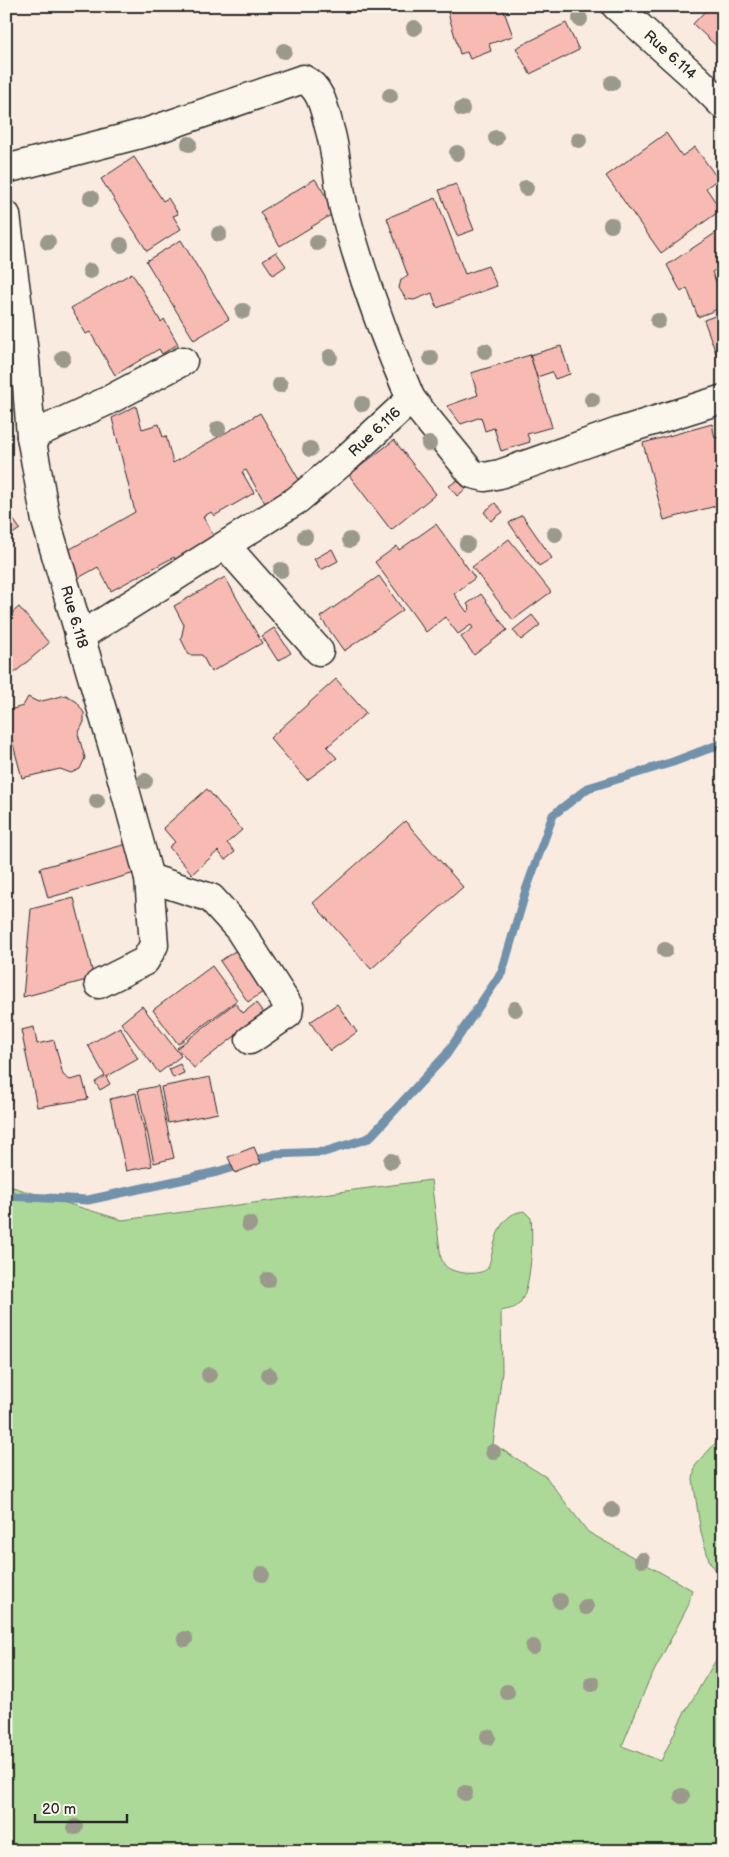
<svg xmlns="http://www.w3.org/2000/svg" width="729" height="1857" viewBox="0 0 729 1857" font-family="'Balsamiq Sans',sans-serif">
<rect width="100%" height="100%" fill="#faebe1"/>
<filter id="ink" filterUnits="userSpaceOnUse"><feTurbulence type="fractalNoise" baseFrequency=".02" numOctaves="2"/><feDisplacementMap in="SourceGraphic" scale="10" xChannelSelector="R" yChannelSelector="G"/><feConvolveMatrix kernelMatrix="1 2 1 2 8 2 1 2 1" color-interpolation-filters="sRGB"/></filter>
<g filter="url(#ink)">
<g fill="#acd997" stroke="#6c8261">
<path d="M431,1180L441,1258C443,1262 444,1266 448,1268C457,1274 481,1276 488,1268C495,1246 496,1214 524,1211L531,1218C533,1237 532,1289 519,1304C515,1309 508,1309 501,1311L502,1372L493,1444L546,1477L588,1532L692,1590L688,1606L647,1685L622,1746L661,1761L682,1717L723,1648V1851H6V1185L122,1220Z"/>
<polygon points="718,1440 723,1445 723,1578 710,1563 701,1533 693,1480 695,1466"/>
</g>
<g fill="none" stroke-linecap="round" stroke-linejoin="round">
<polyline stroke="#7291aa" stroke-width="9" points="6,1196 88,1200 217,1172 275,1154 324,1152 369,1138 446,1055 502,972 526,890 553,815 588,788 673,762 723,743"/>
</g>
<g fill="#f7bbb4" stroke="#2b2b2b">
<polygon points="446,6 502,6 513,36 489,44 491,51 470,59 467,52 460,54"/>
<polygon points="703,6 723,6 723,52 693,24 707,9"/>
<polygon points="566,23 579,50 530,74 516,48"/>
<polygon points="666,133 682,156 695,147 718,179 706,188 721,210 661,253 606,176"/>
<polygon points="134,157 163,201 168,198 178,214 173,216 181,229 147,251 101,179"/>
<polygon points="315,179 336,212 280,246 260,212"/>
<polygon points="456,184 474,230 457,236 439,190"/>
<polygon points="436,198 465,274 488,266 497,286 437,308 432,293 414,300 406,299 399,288 401,280 408,276 387,218"/>
<polygon points="723,228 723,265 712,272 723,299 723,307 698,317 687,288 681,292 667,265"/>
<polygon points="181,240 229,319 194,340 146,261"/>
<polygon points="276,252 286,266 273,275 263,260"/>
<polygon points="132,273 161,322 164,319 178,344 162,354 159,349 115,375 90,332 86,334 71,308"/>
<polygon points="723,313 723,354 717,356 704,320"/>
<polygon points="561,346 570,374 555,379 552,372 537,377 530,355"/>
<polygon points="530,355 552,427 527,434 530,442 501,451 494,428 485,431 481,417 461,424 447,406 478,395 471,373"/>
<polygon points="136,406 142,429 159,424 163,437 166,436 173,463 260,413 305,490 269,510 246,470 242,472 254,493 214,516 211,512 203,517 217,542 176,561 174,557 111,591 98,567 73,581 65,552 135,512 112,418"/>
<polygon points="712,424 715,438 723,436 723,504 664,520 643,443"/>
<polygon points="394,440 436,494 391,530 349,475"/>
<polygon points="459,479 467,488 457,496 449,486"/>
<polygon points="495,503 503,512 491,521 484,512"/>
<polygon points="6,509 20,529 6,538"/>
<polygon points="522,515 552,558 539,566 509,523"/>
<polygon points="436,524 475,578 454,594 467,612 470,609 467,604 481,594 507,630 474,655 461,637 473,628 471,625 458,634 445,617 426,632 375,562 397,546 399,550"/>
<polygon points="509,539 551,592 513,620 472,567"/>
<polygon points="332,549 338,561 321,570 314,559"/>
<polygon points="379,576 403,610 344,651 320,617"/>
<polygon points="225,577 262,643 211,672 202,655 189,655 181,639 184,625 174,606"/>
<polygon points="19,607 49,643 6,680 6,618"/>
<polygon points="532,615 540,625 521,640 513,630"/>
<polygon points="274,628 291,653 278,661 262,636"/>
<polygon points="336,679 366,713 327,747 337,758 307,780 270,738"/>
<polygon points="66,695 77,702 84,713 84,722 78,734 85,758 80,769 71,773 60,769 22,778 6,718 6,711 23,706 28,697 38,702"/>
<polygon points="207,789 242,830 227,843 235,852 225,860 218,851 192,874 169,847 175,842 163,828"/>
<polygon points="405,821 463,887 371,969 313,903"/>
<polygon points="127,844 135,873 48,898 40,868"/>
<polygon points="74,898 94,978 23,997 31,909"/>
<polygon points="238,949 266,990 248,1002 220,961"/>
<polygon points="212,966 237,1000 178,1044 153,1010"/>
<polygon points="235,1003 243,1013 256,1003 270,1021 248,1026 194,1068 177,1048"/>
<polygon points="337,1004 357,1032 330,1051 310,1022"/>
<polygon points="142,1006 181,1056 159,1073 121,1023"/>
<polygon points="34,1027 37,1044 54,1040 63,1075 70,1080 82,1077 88,1099 37,1107 21,1030"/>
<polygon points="120,1027 138,1059 106,1077 110,1084 100,1090 95,1082 105,1076 88,1045"/>
<polygon points="180,1064 184,1073 173,1078 169,1069"/>
<polygon points="210,1077 218,1113 168,1123 161,1087"/>
<polygon points="158,1086 174,1158 154,1163 138,1090"/>
<polygon points="136,1093 152,1166 126,1171 110,1099"/>
<polygon points="254,1147 261,1163 235,1173 228,1157"/>
</g>
<g fill="none" stroke-linecap="round" stroke-linejoin="round">
<g stroke="#2b2b2b" stroke-width="31">
<g id="minor">
<polyline points="616,6 696,78 723,105"/>
<path d="M6,169L148,132L303,79C323,88 325,114 331,134C337,158 338,184 344,209C361,274 384,337 411,399L348,457L297,500L79,637"/>
<polyline points="6,215 25,360 31,436 46,521 118,764 149,878 154,945 145,961 99,984"/>
<polyline points="411,399 472,474 485,477 500,474 618,432 723,399"/>
<polyline points="31,436 107,401 183,361"/>
<polyline points="226,546 319,651"/>
<polyline points="149,878 211,898 239,929 289,1007 288,1014 250,1040"/>
</g>
</g>
<use href="#minor" stroke="#fbf7ec" stroke-width="28"/>
</g>
<g fill="#9a998c">
<circle cx="580" cy="19" r="8"/>
<circle cx="414" cy="28" r="8"/>
<circle cx="284" cy="51" r="8"/>
<circle cx="612" cy="83" r="8"/>
<circle cx="390" cy="96" r="8"/>
<circle cx="462" cy="109" r="8"/>
<circle cx="496" cy="138" r="8"/>
<circle cx="579" cy="140" r="8"/>
<circle cx="189" cy="144" r="8"/>
<circle cx="457" cy="153" r="8"/>
<circle cx="526" cy="188" r="8"/>
<circle cx="91" cy="198" r="8"/>
<circle cx="611" cy="225" r="8"/>
<circle cx="219" cy="234" r="8"/>
<circle cx="48" cy="242" r="8"/>
<circle cx="317" cy="243" r="8"/>
<circle cx="121" cy="245" r="8"/>
<circle cx="90" cy="271" r="8"/>
<circle cx="243" cy="311" r="8"/>
<circle cx="658" cy="321" r="8"/>
<circle cx="485" cy="351" r="8"/>
<circle cx="330" cy="357" r="8"/>
<circle cx="63" cy="358" r="8"/>
<circle cx="431" cy="358" r="8"/>
<circle cx="280" cy="385" r="8"/>
<circle cx="592" cy="400" r="8"/>
<circle cx="362" cy="404" r="8"/>
<circle cx="218" cy="429" r="8"/>
<circle cx="429" cy="444" r="8"/>
<circle cx="310" cy="449" r="8"/>
<circle cx="555" cy="534" r="8"/>
<circle cx="305" cy="537" r="8"/>
<circle cx="350" cy="540" r="8"/>
<circle cx="467" cy="544" r="8"/>
<circle cx="281" cy="570" r="8"/>
<circle cx="145" cy="781" r="8"/>
<circle cx="97" cy="801" r="8"/>
<circle cx="665" cy="950" r="8"/>
<circle cx="515" cy="1009" r="8"/>
<circle cx="391" cy="1161" r="8"/>
<circle cx="249" cy="1224" r="8"/>
<circle cx="268" cy="1280" r="8"/>
<circle cx="209" cy="1375" r="8"/>
<circle cx="269" cy="1375" r="8"/>
<circle cx="493" cy="1452" r="8"/>
<circle cx="612" cy="1510" r="8"/>
<circle cx="642" cy="1560" r="8"/>
<circle cx="262" cy="1574" r="8"/>
<circle cx="560" cy="1601" r="8"/>
<circle cx="586" cy="1607" r="8"/>
<circle cx="185" cy="1639" r="8"/>
<circle cx="533" cy="1647" r="8"/>
<circle cx="592" cy="1684" r="8"/>
<circle cx="507" cy="1692" r="8"/>
<circle cx="488" cy="1737" r="8"/>
<circle cx="465" cy="1793" r="8"/>
<circle cx="682" cy="1796" r="8"/>
<circle cx="75" cy="1827" r="8"/>
</g>
</g>
<g text-anchor="middle" dominant-baseline="central" stroke-width="5" stroke-linejoin="round" paint-order="stroke">
<g font-size="15" fill="#2b2b2b" stroke="#fbf7ec">
<text transform="translate(670 55) rotate(42)">Rue 6.114</text>
<text transform="translate(375 432) rotate(-43)">Rue 6.116</text>
<text transform="translate(74 617) rotate(74)">Rue 6.118</text>
</g>
</g>
<rect width="729" height="1857" fill="none" stroke="#fbf7ec" stroke-width="25"/>
<rect x="12" y="12" width="704" height="1832" fill="none" stroke="#2b2b2b" stroke-width="2" filter="url(#ink)"/>
<path d="M35 1814v8h92v-8" fill="none" stroke="#2b2b2b" stroke-width="2.5"/>
<text x="42" y="1814" font-size="15" fill="#2b2b2b" stroke="#fbf7ec" stroke-width="4" paint-order="stroke">20 m</text>
</svg>
